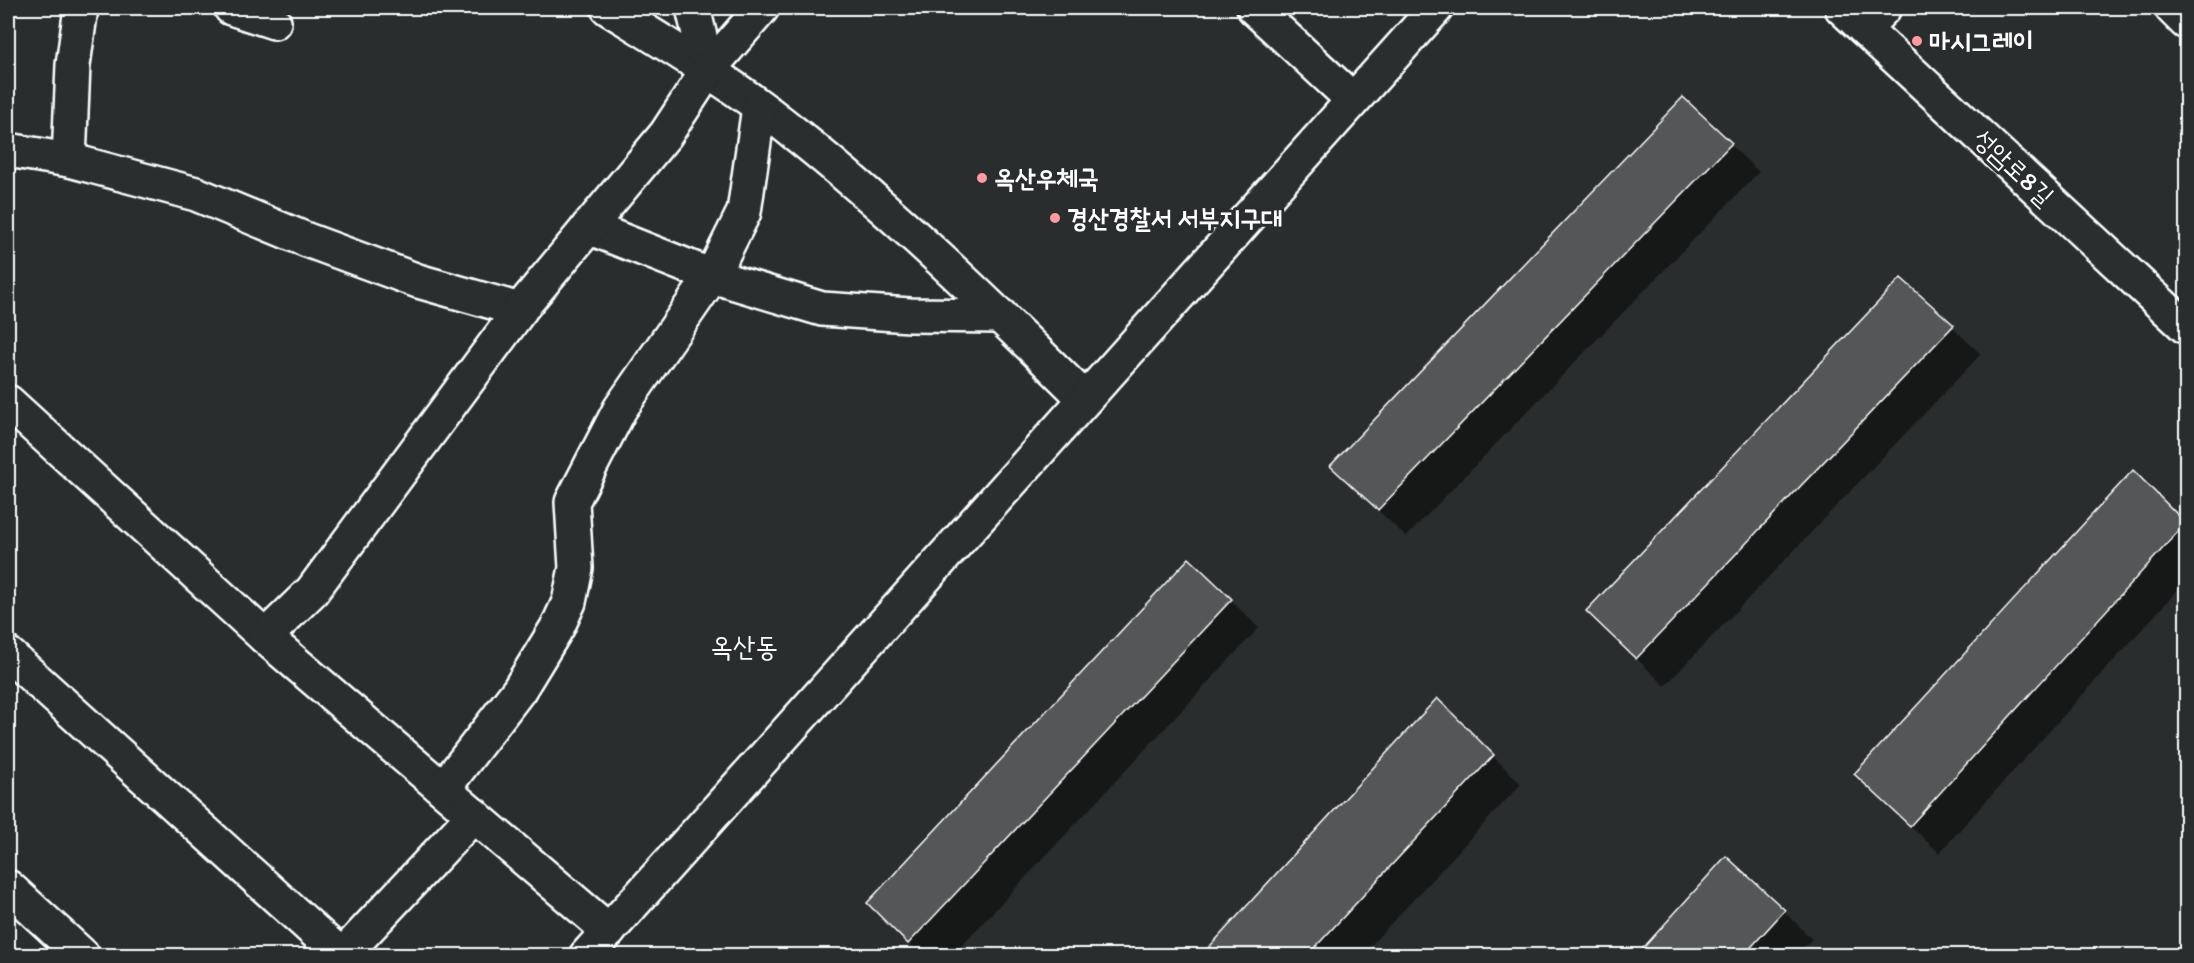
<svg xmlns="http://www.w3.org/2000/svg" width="2194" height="963" viewBox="0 0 2194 963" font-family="Itim,'Poor Story',sans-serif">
<rect width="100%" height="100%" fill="#2a2d2e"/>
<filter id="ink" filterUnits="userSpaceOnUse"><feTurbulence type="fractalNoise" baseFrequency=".0167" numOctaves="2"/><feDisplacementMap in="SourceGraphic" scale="12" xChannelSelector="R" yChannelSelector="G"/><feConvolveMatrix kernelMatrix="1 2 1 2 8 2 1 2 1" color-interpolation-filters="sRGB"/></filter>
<g filter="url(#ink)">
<g fill="#0007">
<polygon points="1683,99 1759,172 1406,537 1332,466"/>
<polygon points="1901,280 1981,354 1665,686 1616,639"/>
<polygon points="2133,472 2186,526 2186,581 1939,853 1884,801"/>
<polygon points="1231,600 1259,628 952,956 922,956 869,903"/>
<polygon points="1437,701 1521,784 1361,956 1203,956"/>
<polygon points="1784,911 1812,939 1796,956 1638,956"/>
</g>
<g fill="#555758" stroke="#fff" stroke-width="1.5">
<polygon points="1683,97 1732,143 1378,510 1330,466"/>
<polygon points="1901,278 1954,325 1636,659 1586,611"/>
<polygon points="2133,470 2186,523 1910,826 1854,774"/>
<polygon points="1189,558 1232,599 908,944 867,903"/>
<polygon points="1437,698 1494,755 1307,956 1201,956"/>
<polygon points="1726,856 1785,910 1743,956 1636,956"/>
</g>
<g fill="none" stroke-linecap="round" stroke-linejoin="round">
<g stroke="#fff" stroke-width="38">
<g id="minor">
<polyline points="231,8 274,22"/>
<path d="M608,8C671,47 735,85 793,132C896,214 991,306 1085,399"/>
<polyline points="693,8 708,70"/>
<polyline points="1254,8 1353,100"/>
<polyline points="1842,8 2186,327"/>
<polyline points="2172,8 2186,22"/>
<polyline points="1864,28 1884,8"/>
<polyline points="8,150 69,160 196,194 307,240 418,281 520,310"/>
<polyline points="69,160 73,65 81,8"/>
<polyline points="588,227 712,276 822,309 910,315 1001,316"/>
<polyline points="8,402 265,637 609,931"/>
<polyline points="265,637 312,591 523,306 666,134 708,70 762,8"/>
<polyline points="8,654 342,956"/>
<polyline points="443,789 519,690 558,626 569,602 576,568 572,502 620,409 712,276 744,212 759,107"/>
<polyline points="8,887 83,956"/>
<polyline points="342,956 474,815"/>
<polyline points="586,956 1436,8"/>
</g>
</g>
<use href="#minor" stroke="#2a2d2e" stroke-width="33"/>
</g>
</g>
<g fill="#ff9aa2" stroke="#2a2d2e" stroke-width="2">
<circle cx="1917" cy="41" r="6"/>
<circle cx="982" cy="178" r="6"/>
<circle cx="1055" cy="218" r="6"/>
</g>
<g text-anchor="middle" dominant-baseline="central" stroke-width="6" stroke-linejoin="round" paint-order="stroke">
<g font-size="26" font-weight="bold" fill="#fff" stroke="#2a2d2e" text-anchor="start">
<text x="1929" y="41">마시그레이</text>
<text x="994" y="178">옥산우체국</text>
<text x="1067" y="218">경산경찰서 서부지구대</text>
</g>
<g font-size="26" fill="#fff" stroke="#2a2d2e">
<text transform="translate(2014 167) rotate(43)">성암로8길</text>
</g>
<g font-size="28" fill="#fff" stroke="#2a2d2e">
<text x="744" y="646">옥산동</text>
</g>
</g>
<rect width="2194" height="963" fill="none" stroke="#2a2d2e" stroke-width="30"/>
<rect x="15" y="15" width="2164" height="933" fill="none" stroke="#fff" stroke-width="2" filter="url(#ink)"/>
</svg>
